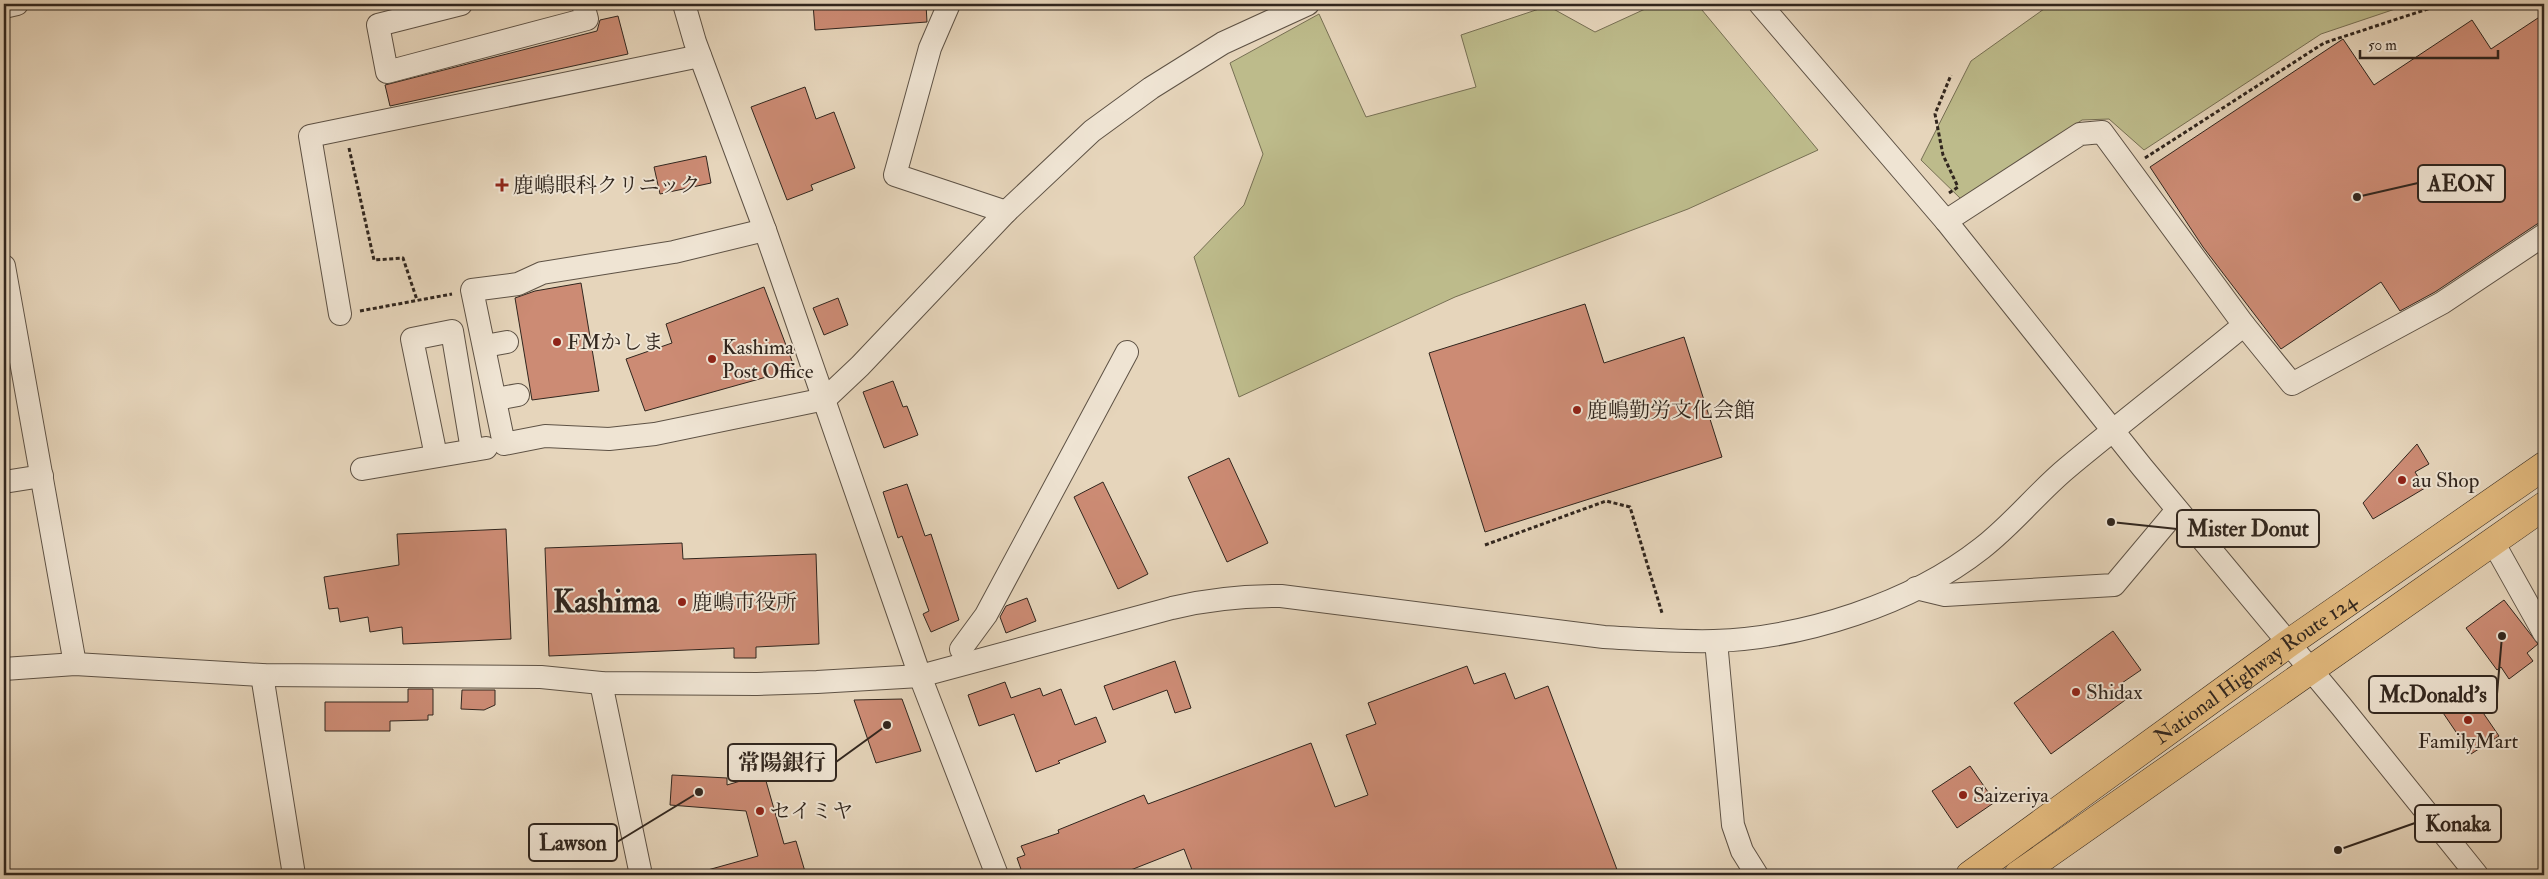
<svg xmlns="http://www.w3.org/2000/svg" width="2548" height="879" viewBox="0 0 2548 879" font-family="'IM FELL Double Pica','Noto Serif JP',serif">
<rect width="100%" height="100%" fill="#e6d5bb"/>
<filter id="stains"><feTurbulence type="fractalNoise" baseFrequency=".004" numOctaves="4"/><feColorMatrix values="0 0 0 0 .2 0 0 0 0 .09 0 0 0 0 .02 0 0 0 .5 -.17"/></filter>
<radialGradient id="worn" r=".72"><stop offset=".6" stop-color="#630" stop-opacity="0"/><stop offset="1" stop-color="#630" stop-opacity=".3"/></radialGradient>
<g fill="#bdbb8b" stroke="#777054">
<polygon points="1656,4 1697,4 1818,150 1688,209 1455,297 1239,397 1194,257 1244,205 1263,154 1230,63 1319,14 1366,117 1476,87 1461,35 1548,6 1595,32"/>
<polygon points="2051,4 2410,4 2321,34 2144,150 2109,119 2082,120 1962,200 1921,160 1971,61"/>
</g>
<g fill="#cc8b74" stroke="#31261e">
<polygon points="813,4 926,4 927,22 815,30"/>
<polygon points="2544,14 2544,222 2537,224 2435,292 2400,311 2381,282 2281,349 2203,247 2150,167 2343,39 2374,85 2472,20 2491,49"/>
<polygon points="618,16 628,54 390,106 385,85 597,31 600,20"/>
<polygon points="805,87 816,119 834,112 855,168 811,185 813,190 787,200 751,107"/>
<polygon points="706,156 711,183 660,194 654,167"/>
<polygon points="581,283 599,391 532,400 515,298 535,291"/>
<polygon points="764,287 795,369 645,411 626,359 672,343 666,324"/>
<polygon points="838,298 848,325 824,335 813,308"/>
<polygon points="1585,304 1604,363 1684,337 1722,457 1485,532 1429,353"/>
<polygon points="893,381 903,407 907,406 918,435 884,448 863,392"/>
<polygon points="2417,444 2429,464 2415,472 2425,488 2373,519 2363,503"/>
<polygon points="1229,458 1268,543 1227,562 1188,477"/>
<polygon points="1103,482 1148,574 1118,589 1074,497"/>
<polygon points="907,484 925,536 931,534 959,620 931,632 923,614 929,611 902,536 898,538 883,492"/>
<polygon points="506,529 511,639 403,644 402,627 370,632 368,617 340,622 338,608 329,609 324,577 399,565 397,534"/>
<polygon points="682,543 683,559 816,554 819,644 756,647 756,658 734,658 734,648 549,656 545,548"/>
<polygon points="1027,598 1036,621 1006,633 1000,617 1006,606"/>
<polygon points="2504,600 2538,644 2527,653 2533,661 2509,679 2501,667 2497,670 2466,628"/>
<polygon points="2113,631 2141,670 2119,685 2128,698 2051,754 2014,703"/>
<polygon points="1175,661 1191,708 1175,713 1167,690 1113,710 1104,686"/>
<polygon points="1467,666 1474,684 1505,673 1515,699 1548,686 1619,875 1194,875 1184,849 1118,875 1023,875 1017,858 1025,855 1021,846 1059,833 1058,830 1144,795 1148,804 1311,743 1335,807 1368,795 1346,735 1376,724 1368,703"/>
<polygon points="1005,682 1011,698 1040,688 1043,696 1061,689 1075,725 1096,717 1106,742 1058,761 1060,763 1036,772 1014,714 979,726 968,695"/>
<polygon points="2464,685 2499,736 2471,754 2437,704"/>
<polygon points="408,689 433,689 433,715 428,715 428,720 390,721 390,731 325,731 325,702 408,702"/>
<polygon points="462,690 495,690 495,705 484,710 461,709"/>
<polygon points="902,699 921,751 876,763 854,700"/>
<polygon points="1970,766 1995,802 1957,828 1932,791"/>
<polygon points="764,774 784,844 796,841 806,875 705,875 704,871 758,856 746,811 670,805 672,775 727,778 727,785"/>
</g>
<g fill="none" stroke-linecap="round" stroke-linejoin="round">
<g stroke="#5e5245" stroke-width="24">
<g id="minor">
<polyline points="461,4 378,25 387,72 587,19 583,4"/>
<polyline points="684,4 695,42 765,230 920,676 997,875"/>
<polyline points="949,4 930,48 895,175 1006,212"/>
<polyline points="1760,4 1946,221 2142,467 2341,706 2477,875"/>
<polyline points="4,7 17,4"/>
<polyline points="765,230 674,252 542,273 518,284 472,290 504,444 545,436 609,439 655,434 825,399 860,366 1006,212 1092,131 1151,88 1223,43 1308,4"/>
<polyline points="4,266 75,664"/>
<polyline points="340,314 310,136 700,56"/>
<polyline points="2244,325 2292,384 2442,303 2544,235"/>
<polyline points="485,346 507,342"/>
<polyline points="496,399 518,395"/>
<polyline points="436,456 412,339 452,331 472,450"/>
<polyline points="362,469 486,448"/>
<polyline points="4,482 42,476"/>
<polyline points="2493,542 2544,633"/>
<polyline points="1916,588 1945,595 2114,585 2177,510"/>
<polyline points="1716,641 1733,825 1742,851 1757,875"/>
<polyline points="961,649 986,615 1127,352"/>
<path d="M4,669L75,664L262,675L541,677L601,683L757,684L817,682L920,676L1172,608C1209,599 1244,596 1281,596L1604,637C1641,639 1677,642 1714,641C1803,638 1911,604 1982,548C2013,524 2037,493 2067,468C2126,419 2186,373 2244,325L2102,132L2080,134L1946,221"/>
<polyline points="262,675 294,875"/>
<polyline points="601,683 641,875"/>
</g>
</g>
<g stroke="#31261e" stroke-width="29">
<g id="highway">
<path id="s1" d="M1970,875L2289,643L2544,466"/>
<polyline points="2018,875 2544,506"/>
</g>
</g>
<g stroke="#31261e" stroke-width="3" stroke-dasharray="4 2.5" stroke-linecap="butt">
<polyline points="349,148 374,260 403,258 417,300"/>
<polyline points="2145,158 2324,43 2443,4"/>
<polyline points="1949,193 1958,187 1943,155 1935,114 1951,75"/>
<polyline points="360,311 452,294"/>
<polyline points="1485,545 1606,501 1630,507 1662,613"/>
</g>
<use href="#minor" stroke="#efe4d3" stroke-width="22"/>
<use href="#highway" stroke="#e3ba7e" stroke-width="28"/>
</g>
<g fill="#8f2418" stroke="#efe4d3" stroke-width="2">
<path d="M499.5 177.5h5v5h5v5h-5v5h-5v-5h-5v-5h5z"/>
<circle cx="557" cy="342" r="5"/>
<circle cx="712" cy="359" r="5"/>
<circle cx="1577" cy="410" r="5"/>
<circle cx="2402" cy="480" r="5"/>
<circle cx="682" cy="602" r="5"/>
<circle cx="2076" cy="692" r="5"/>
<circle cx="2468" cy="720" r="5"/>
<circle cx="1963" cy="795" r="5"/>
<circle cx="760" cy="811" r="5"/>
</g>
<g text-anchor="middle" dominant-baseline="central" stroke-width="4" stroke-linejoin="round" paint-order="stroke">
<g font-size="21" fill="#31261e" stroke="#efe4d3" text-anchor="start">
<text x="513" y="185">鹿嶋眼科クリニック</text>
<text x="567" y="342">FMかしま</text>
<text x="722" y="347">Kashima<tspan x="722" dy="24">Post Office</tspan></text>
<text x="1587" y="410">鹿嶋勤労文化会館</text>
<text x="2412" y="480">au Shop</text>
<text x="692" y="602">鹿嶋市役所</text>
<text x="2086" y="692">Shidax</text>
<text x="2468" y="741" text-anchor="middle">FamilyMart</text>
<text x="1973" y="795">Saizeriya</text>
<text x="770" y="811">セイミヤ</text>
</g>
<g font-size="21" fill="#31261e" stroke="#efe4d3">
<text stroke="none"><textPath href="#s1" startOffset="352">National Highway Route 124</textPath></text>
</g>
<g font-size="31" font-weight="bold" fill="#31261e" stroke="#efe4d3">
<text x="606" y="602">Kashima</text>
</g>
</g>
<path fill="none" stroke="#31261e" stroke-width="2" d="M2357 197L2418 183M2111 522L2177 529M2502 636L2497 694M887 725L836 762M2338 850L2415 823M699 792L617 842"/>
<g fill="#31261e" stroke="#efe4d3" stroke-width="2">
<circle cx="2357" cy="197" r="5"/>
<circle cx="2111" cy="522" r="5"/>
<circle cx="2502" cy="636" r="5"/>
<circle cx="887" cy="725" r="5"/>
<circle cx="2338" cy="850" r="5"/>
<circle cx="699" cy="792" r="5"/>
</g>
<g fill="#efe4d3" stroke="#31261e" stroke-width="2">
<rect x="2418" y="165" width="87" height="37" rx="5"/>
<rect x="2177" y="510" width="142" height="37" rx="5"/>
<rect x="2369" y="676" width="128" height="37" rx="5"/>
<rect x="728" y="744" width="108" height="37" rx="5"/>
<rect x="2415" y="805" width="86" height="37" rx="5"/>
<rect x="529" y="824" width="88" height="37" rx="5"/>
</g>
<g font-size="22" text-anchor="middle" font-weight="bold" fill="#31261e">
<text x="2461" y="191">AEON</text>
<text x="2248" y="536">Mister Donut</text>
<text x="2433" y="702">McDonald's</text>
<text x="782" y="770">常陽銀行</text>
<text x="2458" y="831">Konaka</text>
<text x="573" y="850">Lawson</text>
</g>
<rect width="2548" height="879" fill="none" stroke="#e6d5bb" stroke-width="20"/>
<rect x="5" y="5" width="2538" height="869" fill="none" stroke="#31261e" stroke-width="2.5"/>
<rect x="10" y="10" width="2528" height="859" fill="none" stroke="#31261e"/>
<path d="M2360 50v8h138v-8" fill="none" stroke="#31261e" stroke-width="2.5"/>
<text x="2368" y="50" font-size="15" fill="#31261e" stroke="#efe4d3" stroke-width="4" paint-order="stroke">50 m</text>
<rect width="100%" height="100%" filter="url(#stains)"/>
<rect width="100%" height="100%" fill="url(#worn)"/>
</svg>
